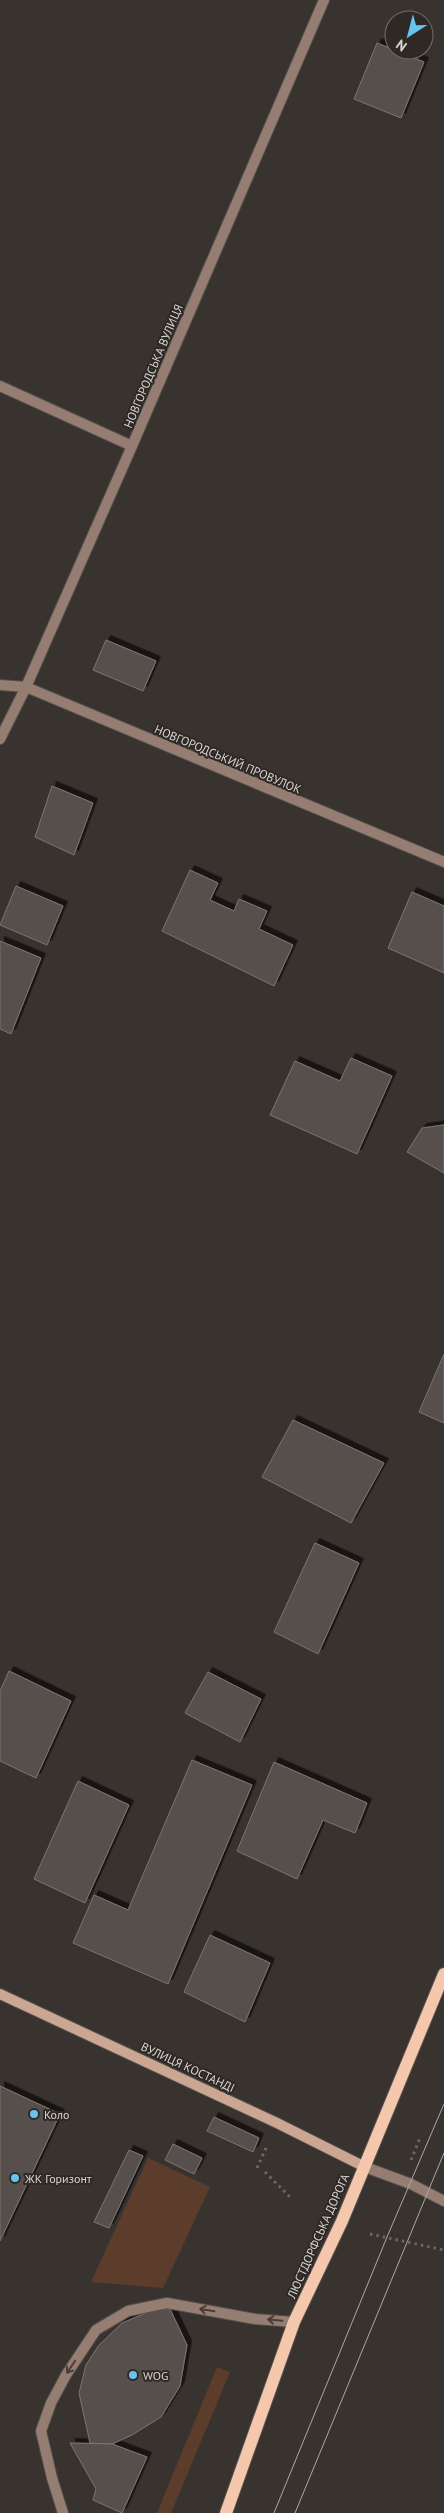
<svg xmlns="http://www.w3.org/2000/svg" width="444" height="2513" viewBox="0 0 444 2513" font-family="'PT Sans',sans-serif">
<defs>
<filter id="shadow"><feDropShadow dx="4.5" dy="-4.5" stdDeviation="0" flood-color="#0009"/></filter>
</defs>
<rect width="100%" height="100%" fill="#393330"/>
<g fill="#5c3d2b">
<polygon points="148,2158 210,2187 163,2288 91,2282"/>
<polygon points="217,2367 230,2372 171,2513 157,2513"/>
</g>
<g fill="#564f4b" stroke="#7c7571" filter="url(#shadow)">
<polygon points="377,43 424,62 401,118 354,99"/>
<polygon points="106,640 156,661 143,691 93,670"/>
<polygon points="52,786 93,803 74,855 35,837"/>
<polygon points="190,870 218,883 210,900 234,911 239,899 267,911 259,929 293,945 274,986 162,931"/>
<polygon points="16,886 63,906 47,945 0,925"/>
<polygon points="412,892 444,906 444,973 388,948"/>
<polygon points="0,941 41,958 11,1034 0,1029"/>
<polygon points="351,1058 392,1076 357,1154 270,1115 295,1061 340,1081"/>
<polygon points="444,1125 444,1173 407,1152 422,1128"/>
<polygon points="444,1354 444,1423 419,1412"/>
<polygon points="293,1420 384,1463 351,1523 262,1477"/>
<polygon points="315,1543 359,1563 318,1654 274,1632"/>
<polygon points="9,1671 71,1701 36,1778 0,1761 0,1691"/>
<polygon points="208,1672 261,1699 240,1742 185,1713"/>
<polygon points="192,1760 252,1785 168,1984 73,1943 94,1895 128,1910"/>
<polygon points="274,1762 367,1803 355,1833 323,1820 297,1879 237,1851"/>
<polygon points="78,1781 129,1805 85,1903 34,1879"/>
<polygon points="210,1935 270,1963 245,2022 184,1992"/>
<polygon points="0,2086 60,2114 0,2241"/>
<polygon points="214,2117 259,2138 253,2152 207,2131"/>
<polygon points="173,2144 202,2158 194,2174 165,2160"/>
<polygon points="129,2150 143,2156 109,2228 94,2222"/>
<polygon points="170,2309 187,2345 180,2386 161,2417 132,2435 112,2444 90,2443 79,2393 86,2365 99,2345 122,2323 153,2310"/>
<polygon points="70,2443 112,2444 147,2457 122,2513 93,2500 96,2489"/>
</g>
<g fill="none" stroke-linecap="round" stroke-linejoin="round">
<g stroke="#56504d" stroke-width="12">
<g id="lane">
<polyline points="0,386 132,446"/>
<polyline points="365,2167 411,2184 444,2201"/>
<polyline points="63,2513 52,2478 41,2431 51,2403 66,2375 96,2330 128,2311 167,2303 255,2319 294,2322"/>
</g>
</g>
<g stroke="#56504d" stroke-width="12">
<g id="street">
<polyline points="0,685 26,687 444,862"/>
<polyline points="0,739 26,687 132,446 324,0"/>
</g>
</g>
<g stroke="#56504d" stroke-width="12">
<polyline id="secondary" points="0,1994 277,2123 365,2167"/>
</g>
<g stroke="#56504d" stroke-width="14">
<polyline id="primary" points="226,2513 294,2322 342,2221 444,1974"/>
</g>
<g stroke="#6c6764" stroke-width="3" stroke-dasharray="2.5 4" stroke-linecap="butt">
<polyline points="411,2160 420,2138"/>
<polyline points="257,2168 267,2146"/>
<polyline points="265,2172 291,2198"/>
<polyline points="370,2234 444,2250"/>
</g>
<use href="#lane" stroke="#957e71" stroke-width="10"/>
<use href="#street" stroke="#957e71" stroke-width="10"/>
<use href="#secondary" stroke="#cba793" stroke-width="10"/>
<use href="#primary" stroke="#f5c7ac" stroke-width="12"/>
<g stroke="#aca8a5" stroke-width="1">
<polyline points="274,2513 387,2237 444,2104"/>
<polyline points="295,2513 444,2153"/>
</g>
</g>
<defs><path id="oneway-shaft" d="M-6 0H5M1.5-3L5.5 0L1.5 3" fill="none" stroke-width="1.6" stroke-linecap="round" stroke-linejoin="round" transform="scale(1.25)"/></defs>
<g stroke="#483e39">
<use href="#oneway-shaft" transform="translate(207 2310) rotate(-170)"/>
<use href="#oneway-shaft" transform="translate(275 2320) rotate(-175)"/>
<use href="#oneway-shaft" transform="translate(71 2367) rotate(124)"/>
</g>
<g fill="#67c4f0" stroke="#2f2926" stroke-width="2">
<circle cx="34" cy="2114" r="5"/>
<circle cx="15" cy="2178" r="5"/>
<circle cx="133" cy="2375" r="5"/>
</g>
<g text-anchor="middle" dominant-baseline="central" stroke-width="4" stroke-linejoin="round" paint-order="stroke">
<g font-size="12" fill="#d9d5d3" stroke="#2f2926">
<text transform="translate(153 366) rotate(-67)">НОВГОРОДСЬКА ВУЛИЦЯ</text>
<text transform="translate(228 759) rotate(23)">НОВГОРОДСЬКИЙ ПРОВУЛОК</text>
<text transform="translate(188 2067) rotate(25)">ВУЛИЦЯ КОСТАНДІ</text>
<text transform="translate(318 2236) rotate(-66)">ЛЮСТДОРФСЬКА ДОРОГА</text>
</g>
<g font-size="12" fill="#d9d5d3" stroke="#2f2926" text-anchor="start">
<text x="44" y="2114">Коло</text>
<text x="25" y="2178">ЖК Горизонт</text>
<text x="143" y="2375">WOG</text>
</g>
</g>
<g transform="translate(409 35) rotate(216)"><circle r="24" fill="#2f2926" stroke="#736e6b"/>
<path d="M0-4L9 19L0 12L-9 19Z" fill="#67c4f0"/>
<text y="-8" font-size="14" font-weight="bold" text-anchor="middle" fill="#d9d5d3">N</text>
</g>
</svg>
